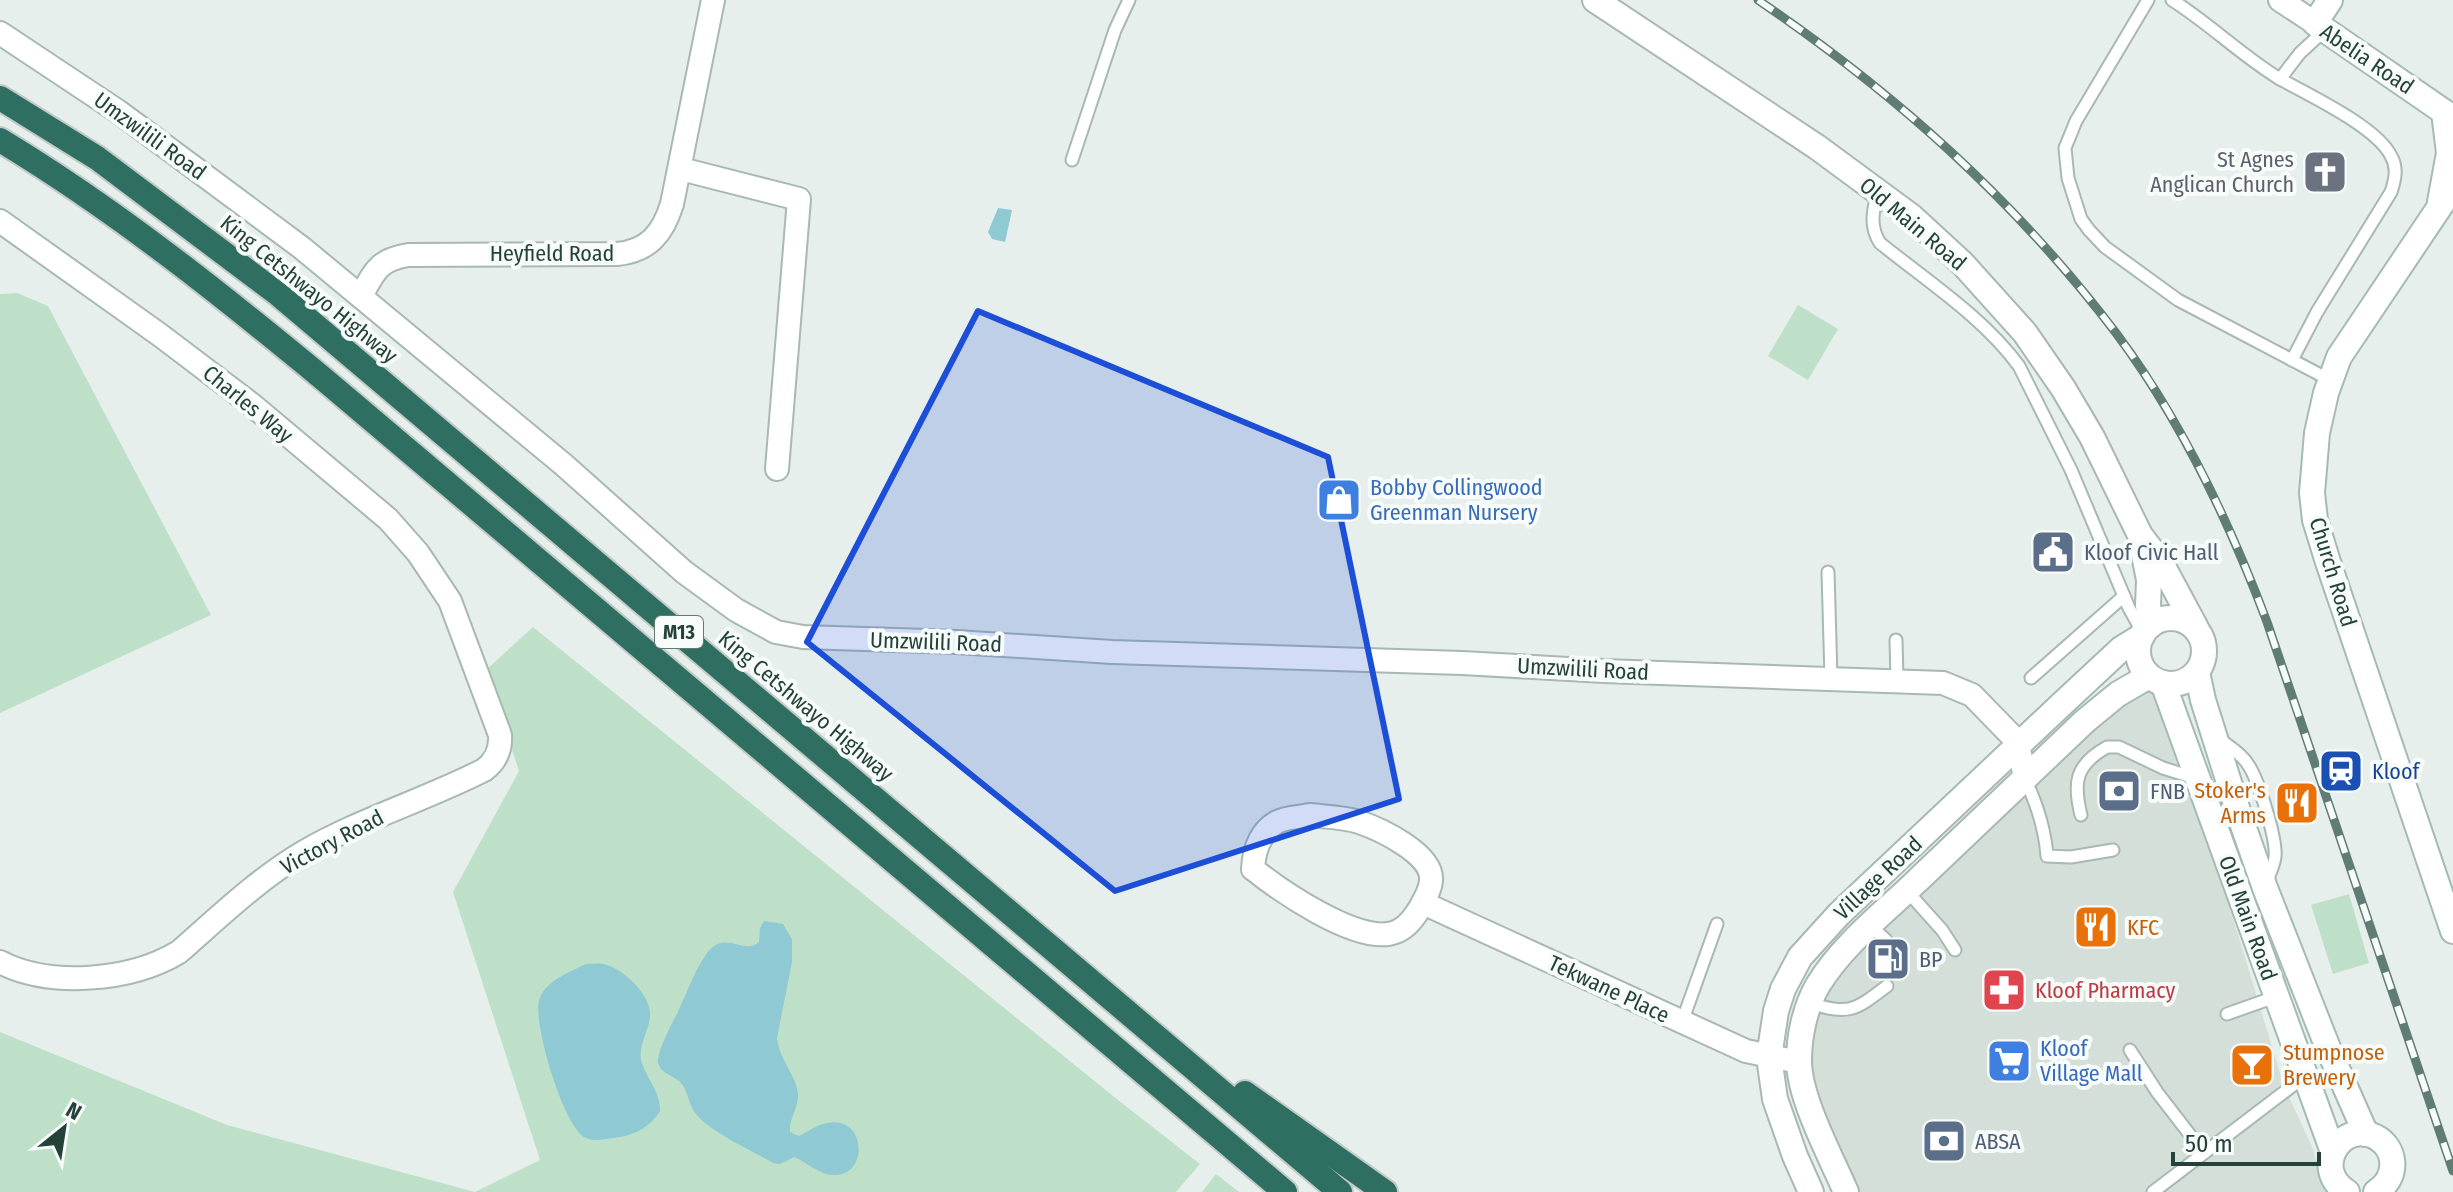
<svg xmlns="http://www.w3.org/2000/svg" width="2453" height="1192" viewBox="0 0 2453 1192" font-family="'Fira Sans Condensed',sans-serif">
<rect width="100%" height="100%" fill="#e6efeb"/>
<polygon fill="#d4dfda" points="2142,692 2157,692 2167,701 2284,1086 2313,1149 2321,1183 2327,1192 1852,1192 1807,1078 1809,1031 1833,974 2101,714"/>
<g fill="#bfe0c8">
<polygon points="17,293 48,306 211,615 0,713 0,294"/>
<polygon points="1798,305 1838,329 1808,380 1768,356"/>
<polygon points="533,627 1118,1100 1200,1164 1176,1192 0,1192 0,1032 227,1125 475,1192 540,1160 453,892 519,771 486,670"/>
<polygon points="2349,894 2369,963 2333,974 2311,905"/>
<polygon points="1216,1174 1239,1192 1202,1192"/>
</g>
<g fill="#8ec9d4">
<polygon points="998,208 1012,210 1005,242 992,239 988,232"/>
<path d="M764,921L783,924L792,939V962L777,1038C779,1059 797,1077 798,1094C799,1107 789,1118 790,1132L799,1136C807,1132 817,1125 827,1123C867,1115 869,1176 834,1175C819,1175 807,1162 794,1157L780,1164L773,1163C753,1151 710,1132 696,1114C688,1105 688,1089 680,1082C673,1075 659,1073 658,1062C658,1047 675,1019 681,1005C688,990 701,955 714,946C730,935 745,954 759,942L760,928Z"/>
<path d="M586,964C592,964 598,963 604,964C623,969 648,992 650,1012C651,1028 638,1044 641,1060C646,1078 661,1092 660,1111C651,1126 637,1134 620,1137C609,1138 594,1143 584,1137C563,1124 533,1024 539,1001C544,981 570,972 586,964Z"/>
</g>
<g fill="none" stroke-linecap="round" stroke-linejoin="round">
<g stroke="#a8b8b2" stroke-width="15">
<g id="service">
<polyline points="2148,0 2076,121 2065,148 2068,178 2081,219 2089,230 2105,247 2178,300 2330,380"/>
<path d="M2172,0C2210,24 2242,56 2280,79L2300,53L2325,30"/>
<path d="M2280,79C2309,95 2377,127 2391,156C2398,168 2395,180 2391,192L2317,312L2292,360"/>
<polyline points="1072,160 1115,30 1129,0"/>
<path d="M1878,191C1873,210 1869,226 1880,243C1927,281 1983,317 2019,366L2071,470L2129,608L2143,633"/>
<polyline points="1828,572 1831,678"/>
<polyline points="1896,640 1897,680"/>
<polyline points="2031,678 2124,596"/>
<path d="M2221,740C2231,748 2243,755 2249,766C2259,782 2277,839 2275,857C2274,865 2270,873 2267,881"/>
<path d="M2025,779C2037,804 2045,829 2047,856L2071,857L2113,850"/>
<path d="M2081,815C2073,783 2075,765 2107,747H2119L2163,768L2198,779"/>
<polyline points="1907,891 1942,930 1955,950"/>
<polyline points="1870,925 1886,940"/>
<path d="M1809,1003C1850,1015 1854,1011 1887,986"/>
<polyline points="2227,1014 2275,997"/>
<polyline points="1682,1022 1717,924"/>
<polyline points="2130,1050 2157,1092 2204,1153"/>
<polyline points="2153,1192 2304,1077"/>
</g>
</g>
<g stroke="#a8b8b2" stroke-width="26">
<g id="minor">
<polyline points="2280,0 2315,23"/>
<polyline points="0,33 119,112 302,248 564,465 684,572 736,610 776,632 803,637 957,642 1112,652 1462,663 1604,671 1943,683 1972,695 2011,735 2018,744 2025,778"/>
<polyline points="681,169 799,199 777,469"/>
<path d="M0,221L160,335L251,404L388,519L418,553L450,601L500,735C501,750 496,761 484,770C425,800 361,819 304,852C258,879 219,917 179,952C131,981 50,988 0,962"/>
<path d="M361,296C375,271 378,260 408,255L617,254C649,251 663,233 672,204L713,0"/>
<path d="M1310,815C1326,817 1344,817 1359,822C1380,829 1433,854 1431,880C1431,888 1424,901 1420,908C1412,921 1403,932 1388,934C1351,939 1282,892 1253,869C1254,850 1260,832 1277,822C1286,817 1301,817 1310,815Z"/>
<polyline points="1423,903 1746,1051 1799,1062"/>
</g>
</g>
<g stroke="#a8b8b2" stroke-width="28">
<g id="tertiary">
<polyline points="1595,0 1817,147 1912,217 1962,263 2025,333 2063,388 2092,437 2140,535 2160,561 2196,628"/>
<polyline points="2142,544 2149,580 2148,606 2151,625"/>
<circle cx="2171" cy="651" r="33"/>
<polyline points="1811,1192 1795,1156 1775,1099 1769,1057 1776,1011 1783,989 1800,957 1839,914 2063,703 2121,649 2142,636"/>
<path d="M1846,1192C1831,1157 1799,1098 1799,1061C1799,1036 1805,1007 1818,985C1843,944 1884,913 1918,880C1974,827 2030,774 2085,721L2118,694L2149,676"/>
</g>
</g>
<g stroke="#a4bbb3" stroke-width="28">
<g id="secondary">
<polyline points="2330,0 2315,23 2453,118"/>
<polyline points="2453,187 2339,357 2326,393 2317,433 2312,493 2315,520 2328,562 2453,931"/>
<polyline points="2440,202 2449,153 2444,112"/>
<polyline points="2197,672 2203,700 2238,811 2265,888 2328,1048 2366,1134"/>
<polyline points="2163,683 2333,1152"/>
<path d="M2347,1192C2309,1168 2344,1116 2379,1139C2386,1144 2391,1152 2392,1160C2394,1174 2387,1185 2376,1192"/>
</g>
</g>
<g stroke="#c2cac8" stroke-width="28">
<g id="motorway">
<polyline points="0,98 97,158 278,294 1340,1192"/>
<path d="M0,140C116,210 222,295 326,381L1285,1192"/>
<polyline points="1245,1093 1385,1192"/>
</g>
</g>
<use href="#service" stroke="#fff" stroke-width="11"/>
<use href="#minor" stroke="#fff" stroke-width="22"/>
<use href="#tertiary" stroke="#fff" stroke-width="24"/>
<use href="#secondary" stroke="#fff" stroke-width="24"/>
<use href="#motorway" stroke="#2f6f62" stroke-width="24"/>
<g stroke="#5f7d75" stroke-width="9">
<path id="rail" d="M1758,0C1896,94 2015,200 2116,333C2181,420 2229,521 2267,622L2453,1171"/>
</g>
<use href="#rail" stroke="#f7fbf9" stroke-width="6" stroke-dasharray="18" stroke-linecap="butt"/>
</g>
<path fill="#1d4ed8" fill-opacity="0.2" stroke="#1d4ed8" stroke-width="6" stroke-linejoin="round" d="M978,311L1328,457L1399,799L1115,891L807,642Z"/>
<defs>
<g id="church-square" transform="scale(2.3)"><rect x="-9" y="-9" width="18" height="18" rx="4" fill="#6b7280" stroke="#f7fbf9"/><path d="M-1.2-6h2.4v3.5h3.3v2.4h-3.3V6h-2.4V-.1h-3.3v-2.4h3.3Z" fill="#fff"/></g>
<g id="shop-square" transform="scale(2.3)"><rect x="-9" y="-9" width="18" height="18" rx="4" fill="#3f7fe0" stroke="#f7fbf9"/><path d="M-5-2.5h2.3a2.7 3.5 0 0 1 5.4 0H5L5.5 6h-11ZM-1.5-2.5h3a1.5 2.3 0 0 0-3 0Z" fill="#fff"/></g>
<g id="civic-square" transform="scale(2.3)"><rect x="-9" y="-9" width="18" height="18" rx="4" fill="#5c6f8a" stroke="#f7fbf9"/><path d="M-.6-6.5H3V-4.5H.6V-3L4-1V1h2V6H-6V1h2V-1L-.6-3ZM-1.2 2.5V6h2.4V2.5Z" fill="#fff"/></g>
<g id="station-square" transform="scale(2.3)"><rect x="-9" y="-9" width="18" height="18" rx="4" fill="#1a4fb4" stroke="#f7fbf9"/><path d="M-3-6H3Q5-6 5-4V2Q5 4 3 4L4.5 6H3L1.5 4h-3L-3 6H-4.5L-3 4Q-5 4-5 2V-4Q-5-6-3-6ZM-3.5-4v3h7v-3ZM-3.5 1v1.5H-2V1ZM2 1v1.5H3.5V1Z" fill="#fff"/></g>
<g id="bank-square" transform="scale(2.3)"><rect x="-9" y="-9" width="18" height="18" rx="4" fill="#5c6f8a" stroke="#f7fbf9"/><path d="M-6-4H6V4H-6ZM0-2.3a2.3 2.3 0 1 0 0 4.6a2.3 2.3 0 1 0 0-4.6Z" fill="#fff"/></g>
<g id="restaurant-square" transform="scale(2.3)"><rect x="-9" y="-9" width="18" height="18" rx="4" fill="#e8710a" stroke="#f7fbf9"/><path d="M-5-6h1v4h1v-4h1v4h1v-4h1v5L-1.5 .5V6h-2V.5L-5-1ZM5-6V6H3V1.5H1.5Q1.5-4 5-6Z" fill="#fff"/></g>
<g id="fuel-square" transform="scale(2.3)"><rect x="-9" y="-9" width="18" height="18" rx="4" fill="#5c6f8a" stroke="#f7fbf9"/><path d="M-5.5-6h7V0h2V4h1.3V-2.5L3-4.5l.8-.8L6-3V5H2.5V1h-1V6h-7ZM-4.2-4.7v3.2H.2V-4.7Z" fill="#fff"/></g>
<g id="pharmacy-square" transform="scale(2.3)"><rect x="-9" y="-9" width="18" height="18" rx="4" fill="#e0444e" stroke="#f7fbf9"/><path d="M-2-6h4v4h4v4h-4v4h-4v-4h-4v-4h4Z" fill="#fff"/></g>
<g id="supermarket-square" transform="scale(2.3)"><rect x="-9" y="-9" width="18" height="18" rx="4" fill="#3f7fe0" stroke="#f7fbf9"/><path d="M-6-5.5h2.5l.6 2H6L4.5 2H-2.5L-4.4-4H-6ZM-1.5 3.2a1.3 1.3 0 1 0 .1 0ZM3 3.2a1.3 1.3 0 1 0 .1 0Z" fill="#fff"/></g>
<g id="bar-square" transform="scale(2.3)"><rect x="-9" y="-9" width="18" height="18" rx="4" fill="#e8710a" stroke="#f7fbf9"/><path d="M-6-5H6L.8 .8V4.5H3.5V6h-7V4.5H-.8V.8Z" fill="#fff"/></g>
</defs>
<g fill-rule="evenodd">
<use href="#church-square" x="2325" y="172"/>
<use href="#shop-square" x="1339" y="500"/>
<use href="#civic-square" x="2053" y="552"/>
<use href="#station-square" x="2341" y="771"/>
<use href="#bank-square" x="2119" y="791"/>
<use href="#restaurant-square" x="2297" y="803"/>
<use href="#restaurant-square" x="2096" y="927"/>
<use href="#fuel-square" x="1888" y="959"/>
<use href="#pharmacy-square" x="2004" y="990"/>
<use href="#supermarket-square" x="2009" y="1061"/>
<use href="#bar-square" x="2252" y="1065"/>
<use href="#bank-square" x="1944" y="1141"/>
</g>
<g text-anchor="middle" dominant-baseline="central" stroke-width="8" stroke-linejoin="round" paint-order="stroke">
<rect fill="#f7fbf9" stroke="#637a73" stroke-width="2" x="655" y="616" width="48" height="32" rx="6"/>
<g font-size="20" font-weight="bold" fill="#24423a">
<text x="679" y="632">M13</text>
</g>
<g font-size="22" fill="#24423a" stroke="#f7fbf9">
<text transform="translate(2367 59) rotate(34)">Abelia Road</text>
<text transform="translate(150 136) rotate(36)">Umzwilili Road</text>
<text transform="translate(1913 224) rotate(40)">Old Main Road</text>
<text x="552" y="253">Heyfield Road</text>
<text transform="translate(309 289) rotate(39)">King Cetshwayo Highway</text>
<text transform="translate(248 404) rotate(39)">Charles Way</text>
<text transform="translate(2333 572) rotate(73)">Church Road</text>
<text transform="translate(936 642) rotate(2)">Umzwilili Road</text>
<text transform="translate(1583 669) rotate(3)">Umzwilili Road</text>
<text transform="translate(806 706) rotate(40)">King Cetshwayo Highway</text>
<text transform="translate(332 842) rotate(-28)">Victory Road</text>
<text transform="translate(1878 878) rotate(-43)">Village Road</text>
<text transform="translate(2248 918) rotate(70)">Old Main Road</text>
<text transform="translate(1609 989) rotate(25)">Tekwane Place</text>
</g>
<g font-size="22" fill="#5b616d" stroke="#f7fbf9" text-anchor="end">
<text x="2294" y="159">St Agnes<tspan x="2294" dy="25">Anglican Church</tspan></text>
</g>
<g font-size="22" fill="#366cbe" stroke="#f7fbf9" text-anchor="start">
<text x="1370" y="487">Bobby Collingwood<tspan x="1370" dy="25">Greenman Nursery</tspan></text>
<text x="2040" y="1048">Kloof<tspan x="2040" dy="25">Village Mall</tspan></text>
</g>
<g font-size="22" fill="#4e5e75" stroke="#f7fbf9" text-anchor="start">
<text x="2084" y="552">Kloof Civic Hall</text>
<text x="2150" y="791">FNB</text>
<text x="1919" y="959">BP</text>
<text x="1975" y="1141">ABSA</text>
</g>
<g font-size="22" fill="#164399" stroke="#f7fbf9" text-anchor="start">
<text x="2372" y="771">Kloof</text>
</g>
<g font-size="22" fill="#c56008" stroke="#f7fbf9" text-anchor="start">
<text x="2266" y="790" text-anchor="end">Stoker's<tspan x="2266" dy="25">Arms</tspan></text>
<text x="2127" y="927">KFC</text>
<text x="2283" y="1052">Stumpnose<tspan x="2283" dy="25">Brewery</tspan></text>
</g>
<g font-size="22" fill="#be3a42" stroke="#f7fbf9" text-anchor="start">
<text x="2035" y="990">Kloof Pharmacy</text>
</g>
</g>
<g transform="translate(64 1128) rotate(30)" stroke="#f7fbf9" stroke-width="6" paint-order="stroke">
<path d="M0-6L14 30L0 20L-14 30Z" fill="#24423a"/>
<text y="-12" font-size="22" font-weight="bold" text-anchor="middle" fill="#24423a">N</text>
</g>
<path d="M2173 1152v12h146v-12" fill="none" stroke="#24423a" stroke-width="4"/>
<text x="2185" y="1152" font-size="24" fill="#24423a" stroke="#f7fbf9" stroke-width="6" paint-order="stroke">50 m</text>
</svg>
